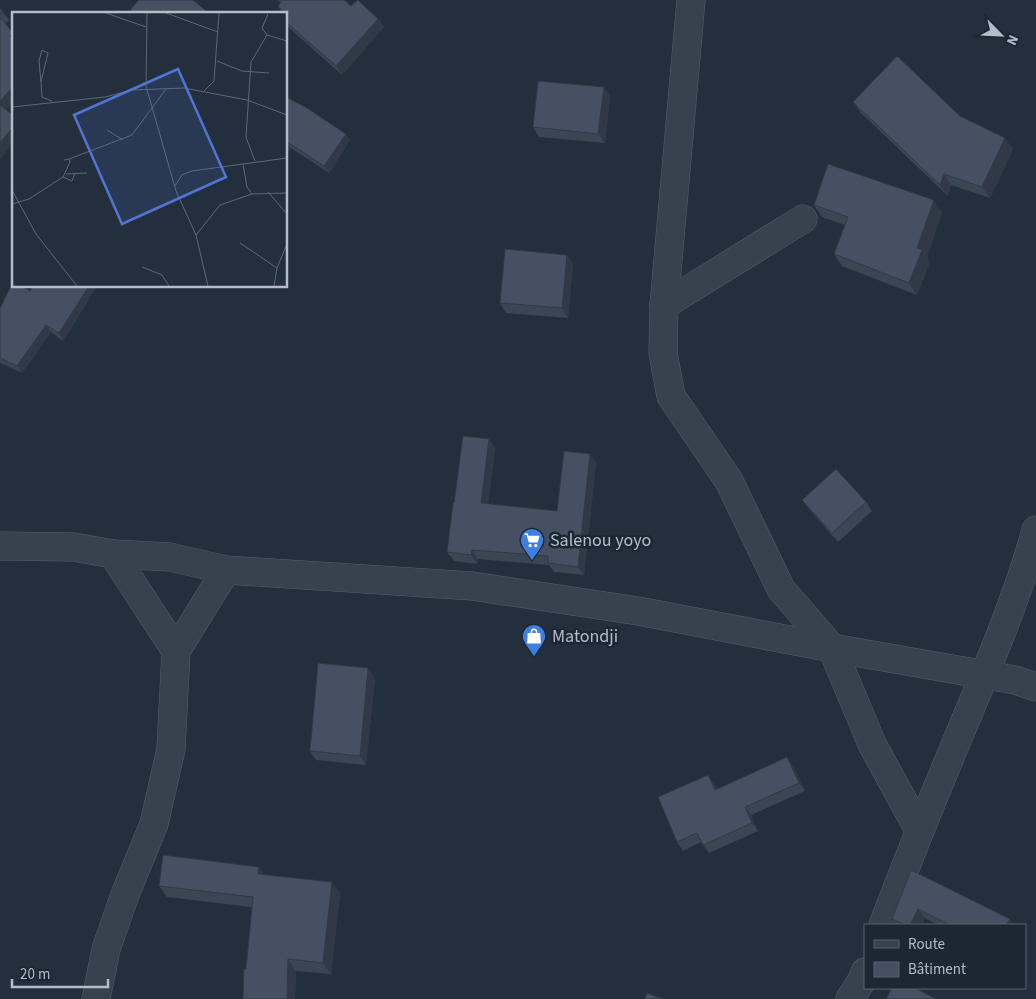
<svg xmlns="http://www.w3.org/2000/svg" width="1036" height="999" viewBox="0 0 1036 999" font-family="'Source Sans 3',sans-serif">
<rect width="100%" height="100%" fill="#242f3e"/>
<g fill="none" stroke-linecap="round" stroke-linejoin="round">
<g stroke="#565f6c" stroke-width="29">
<g id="street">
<polyline points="691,0 664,305 663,353 671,396 729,481 781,589 832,648 872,744 919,830"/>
<polyline points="664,305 803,219"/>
<polyline points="0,546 74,547 113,554 170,557 226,570 472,586 638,611 832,648 1015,680 1036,687"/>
<polyline points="176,651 226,570"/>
<path d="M883,925C907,862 932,800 958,738C986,671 1017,600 1036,530"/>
<polyline points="96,999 106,949 126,892 154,824 171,749 176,651 113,554"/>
<polyline points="850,999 862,980 865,972"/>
</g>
</g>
<use href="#street" stroke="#38414e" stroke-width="28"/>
</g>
<g fill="#3b4654">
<polygon points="277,0 344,0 351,6 378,19 384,27 342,75 286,25 286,14 282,13 278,6 281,3"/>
<polygon points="0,8 9,20 5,24 14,34 14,101 6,109 0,159"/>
<polygon points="604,87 610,96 605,143 539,137 533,127"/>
<polygon points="286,97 350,140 329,173 291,148 286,153"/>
<polygon points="853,102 960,116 1013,149 990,198 951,185 948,196 861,113"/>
<polygon points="814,205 942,212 927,257 930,262 917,295 842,266 834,254 845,225 822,217"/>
<polygon points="573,264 568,318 506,313 500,303"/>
<polygon points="33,286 97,286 63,341 51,332 22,373 0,363 0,308 30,291"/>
<polygon points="489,439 495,448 488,504 557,511 596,463 584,575 554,572 549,565 478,559 477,564 454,561 447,552 454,503"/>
<polygon points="802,500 866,502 872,511 838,542 809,509"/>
<polygon points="368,668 375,678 366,765 316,760 310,751"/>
<polygon points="793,766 805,791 751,815 758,831 709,853 701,842 683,851 677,842 708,775 714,784 717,789"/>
<polygon points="259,867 264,875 340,893 331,974 296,971 295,999 243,999 252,907 167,897 159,886"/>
<polygon points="911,870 1014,925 938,925 925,918 922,925 896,925 892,919"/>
</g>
<g fill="#303945">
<polygon points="378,19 384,27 342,75 336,66"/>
<polygon points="14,86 14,101 4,111 0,106 0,101"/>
<polygon points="604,87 610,96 605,143 598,134"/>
<polygon points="14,126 14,142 0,159 0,143"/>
<polygon points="346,134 350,140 329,173 324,166"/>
<polygon points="1005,138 1013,149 990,198 982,187"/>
<polygon points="286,141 291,148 286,153"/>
<polygon points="944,174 951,185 948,196 940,185"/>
<polygon points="934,200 942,212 927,257 930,262 917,295 909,283 917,248"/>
<polygon points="567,255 573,264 568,318 562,308"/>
<polygon points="89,286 97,286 63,341 59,333"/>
<polygon points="46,325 51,332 22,373 17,366"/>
<polygon points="489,439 495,448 487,512 481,503"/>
<polygon points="590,454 596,463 584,575 578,567"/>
<polygon points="472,550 478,559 477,564 471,555"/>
<polygon points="368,668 375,678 366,765 360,756"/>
<polygon points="787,757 793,766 805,791 799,783"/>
<polygon points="708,775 714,784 721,798 715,790"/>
<polygon points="745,807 751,815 758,831 752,823"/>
<polygon points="259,867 267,879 258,874"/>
<polygon points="332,882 340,893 331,974 323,963"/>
<polygon points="918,909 925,918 922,925 910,925"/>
<polygon points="1010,919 1014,925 1006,925"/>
<polygon points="288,959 296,971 295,999 287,999"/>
</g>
<g fill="#455162" stroke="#303945">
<polygon points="139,0 193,0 210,14 135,14 130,10"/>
<polygon points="281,0 344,0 351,6 358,0 378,19 336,66 286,22 286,14 282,14 284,12 278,6 282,1"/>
<polygon points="0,8 3,12 0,15"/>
<polygon points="0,17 13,33 10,36 14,40 14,86 0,101"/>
<polygon points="897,56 960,116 1005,138 982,187 944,174 940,185 853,102"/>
<polygon points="538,81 604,87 598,134 533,127"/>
<polygon points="286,97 307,108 346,134 324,166 286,141"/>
<polygon points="0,105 14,116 14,126 0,143"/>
<polygon points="828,164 934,200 917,248 922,250 909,283 834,254 848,217 814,205"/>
<polygon points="505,249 567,255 562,308 500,303"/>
<polygon points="13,282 14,283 14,286 21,286 30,291 33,286 89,286 59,333 46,325 17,366 0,358 0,308"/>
<polygon points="463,436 489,439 481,503 557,511 564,451 590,454 578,567 548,563 548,556 472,550 471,555 447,552 453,503 454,503"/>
<polygon points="836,469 866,502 832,533 802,500"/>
<polygon points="318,663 368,668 360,756 310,751"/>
<polygon points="787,757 799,783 745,807 752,823 703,845 697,833 677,842 658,797 708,775 715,790"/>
<polygon points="163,855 259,867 258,874 332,882 323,963 288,959 287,999 243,999 244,969 246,969 253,897 159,886"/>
<polygon points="911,870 1010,919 1006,925 950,925 918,909 910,925 906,925 892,919"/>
<polygon points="892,988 915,988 936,999 886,999"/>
<polygon points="647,993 663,999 645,999"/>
</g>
<defs>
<g id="supermarket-pin" transform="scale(1.25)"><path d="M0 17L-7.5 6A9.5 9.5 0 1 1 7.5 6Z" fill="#3f7fe0" stroke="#1d2633"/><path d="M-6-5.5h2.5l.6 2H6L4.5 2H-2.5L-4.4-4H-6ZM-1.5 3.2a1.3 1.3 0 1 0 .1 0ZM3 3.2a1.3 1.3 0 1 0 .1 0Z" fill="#fff"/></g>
<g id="shop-pin" transform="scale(1.25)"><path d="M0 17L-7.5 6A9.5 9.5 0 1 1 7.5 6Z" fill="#3f7fe0" stroke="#1d2633"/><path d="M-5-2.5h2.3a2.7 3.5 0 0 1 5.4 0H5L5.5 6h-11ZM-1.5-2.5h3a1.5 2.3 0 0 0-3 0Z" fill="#fff"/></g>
</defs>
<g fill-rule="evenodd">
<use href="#supermarket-pin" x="532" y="540"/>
<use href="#shop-pin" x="534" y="636"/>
</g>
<g text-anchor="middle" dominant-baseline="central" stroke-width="5" stroke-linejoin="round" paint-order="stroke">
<g font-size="18" fill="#b4bcc9" stroke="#1d2633" text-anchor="start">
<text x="550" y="540">Salenou yoyo</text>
<text x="552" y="636">Matondji</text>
</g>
</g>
<g transform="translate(12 12)">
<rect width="275" height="275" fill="#242f3e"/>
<path fill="none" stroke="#5e6776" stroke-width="1" d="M94,1L134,15M135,1L134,74L164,179L184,223L196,274M154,1L206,20M255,23L250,16L256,2M205,49L230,59L257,61M29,70L27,49L30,38L36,41L29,70L30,85L40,89M192,79L202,69L207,1M0,95L93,85L120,78L172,76L235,88L275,103M95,118L111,128M57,147L120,123L154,77M243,149L234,125L239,50L255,23L275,29M231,152L235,175L240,182M54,162L75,161M51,165L60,169L63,161M163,174L170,163L180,159L275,146M0,178L24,222L65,274M256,180L275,202M0,192L17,187L51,165L58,150L57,147L52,148M184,223L208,193L240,182L275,181M228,231L265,256M130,255L150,263L157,274M262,274L265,256L275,232"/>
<path fill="#5274d3" fill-opacity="0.15" stroke="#5274d3" stroke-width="2.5" d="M166,57L214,165L110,212L62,103Z"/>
<rect width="275" height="275" fill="none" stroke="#b4bcc9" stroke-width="2.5"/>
</g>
<rect x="864" y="924" width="162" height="65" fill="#1d2633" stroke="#59626f"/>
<rect x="874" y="940" width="25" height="8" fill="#38414e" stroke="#59626f"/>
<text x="908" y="949" font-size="15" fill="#b4bcc9">Route</text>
<rect x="874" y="962" width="25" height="15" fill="#455162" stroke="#59626f"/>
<text x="908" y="974" font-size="15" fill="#b4bcc9">Bâtiment</text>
<g transform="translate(1001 35) rotate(114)" stroke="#1d2633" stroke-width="4" paint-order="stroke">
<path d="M0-4L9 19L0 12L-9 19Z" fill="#b4bcc9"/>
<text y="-8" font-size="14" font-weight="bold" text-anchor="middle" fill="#b4bcc9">N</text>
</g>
<path d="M12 979v8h96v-8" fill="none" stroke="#b4bcc9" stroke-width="2.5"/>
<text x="20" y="979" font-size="15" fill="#b4bcc9" stroke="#1d2633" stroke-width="4" paint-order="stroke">20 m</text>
</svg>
